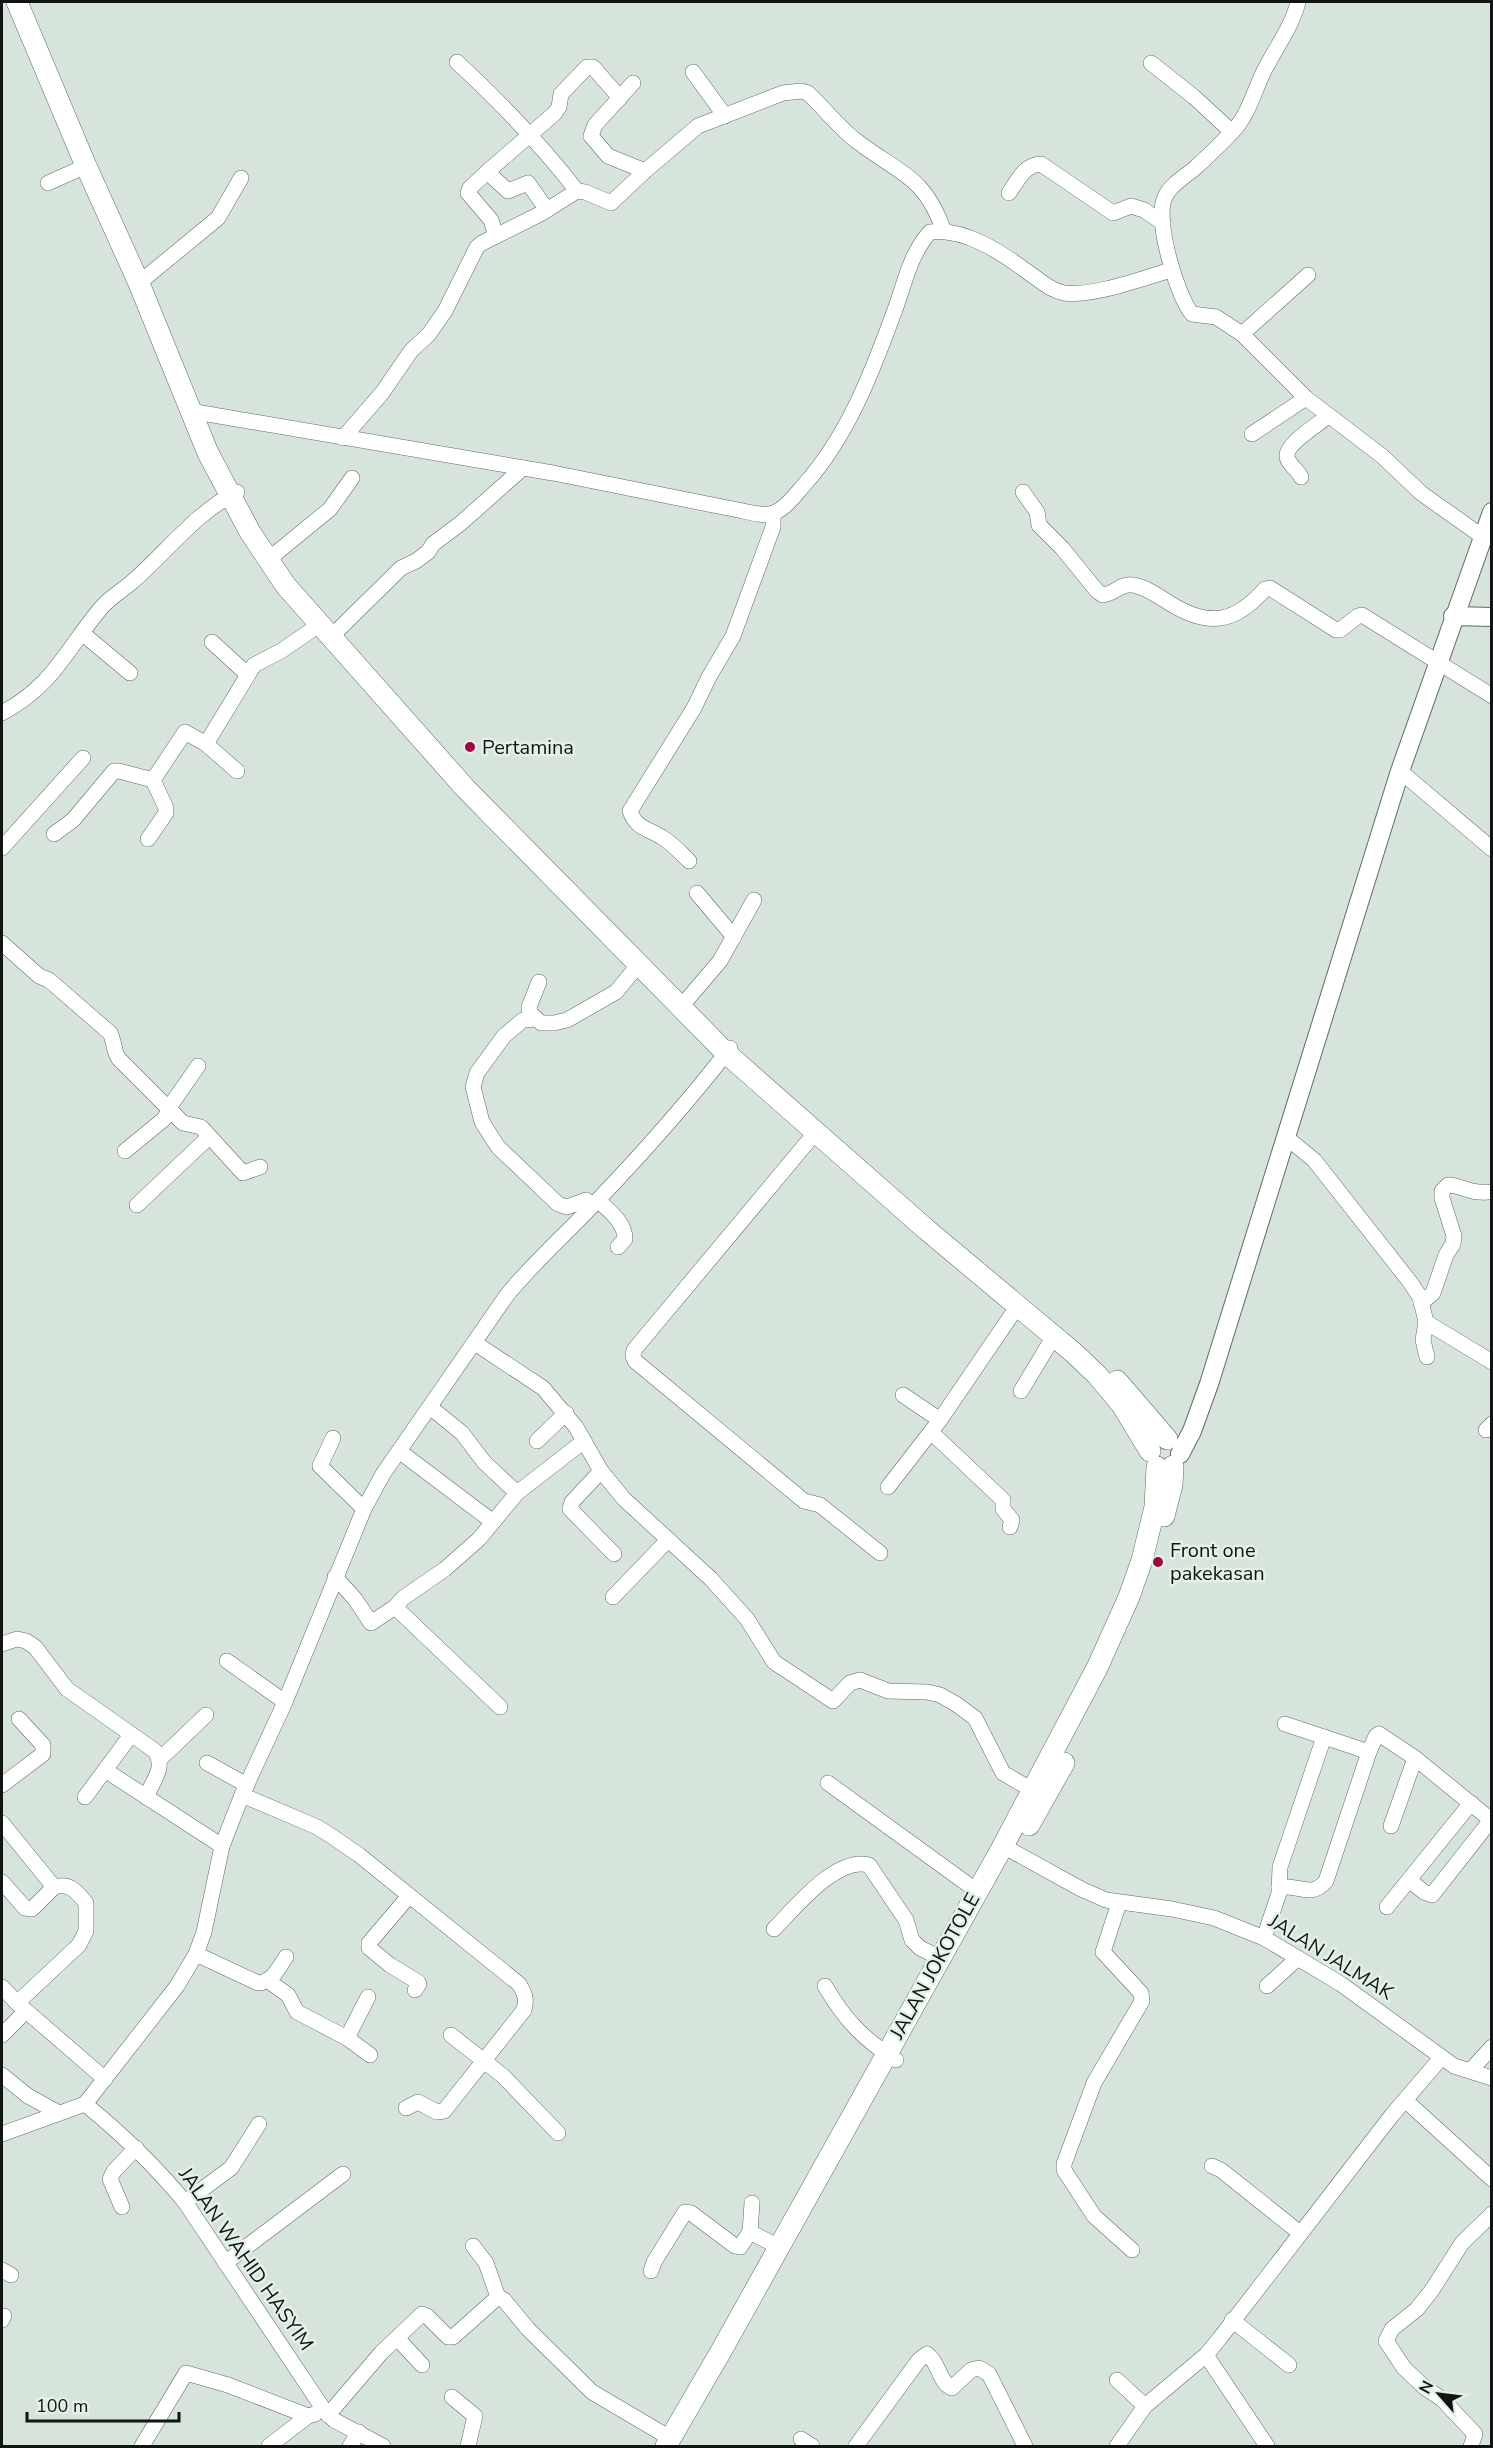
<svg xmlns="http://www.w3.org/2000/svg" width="1493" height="2448" viewBox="0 0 1493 2448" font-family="'Nunito Sans',sans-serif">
<rect width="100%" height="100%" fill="#d6e4db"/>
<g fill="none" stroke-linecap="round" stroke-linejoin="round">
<g stroke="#5f6c64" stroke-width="16">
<g id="minor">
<path d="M1298,2C1292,27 1276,47 1264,71C1254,91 1249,114 1233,131C1221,144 1207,157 1194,169C1184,177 1170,185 1165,197C1154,219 1177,296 1192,314L1216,317L1242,334L1306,398L1382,456L1421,493L1483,537"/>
<path d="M457,62C501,103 541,144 577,191"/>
<polyline points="1151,63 1194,97 1232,132"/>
<polyline points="693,72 725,116"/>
<polyline points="633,83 595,125 591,136 608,156 645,171"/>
<polyline points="487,172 555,113 559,107 561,94 587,67 593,67 620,98"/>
<polyline points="48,183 86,166"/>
<path d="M1009,193C1018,180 1024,165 1041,164L1113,213L1131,206L1144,210L1163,223"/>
<polyline points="496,236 491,220 468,193 470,188 487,172 508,191 528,183 547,210"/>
<polyline points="145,278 218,218 241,178"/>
<polyline points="1242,334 1308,275"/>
<path d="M190,411L553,473L738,510C749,512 764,517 774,513C786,508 796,494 804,485C847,437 871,375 893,315C904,287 909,255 930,232C965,228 1001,252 1029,273C1041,281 1050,290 1064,293C1093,297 1143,278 1171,270"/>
<polyline points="1252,434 1306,398"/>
<path d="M343,438L382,393L411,351L429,334L445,311L477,247L482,243L542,213L577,191L585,192L611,203L645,171L698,126L783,93L801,91L808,93C825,109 839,128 858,142C901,175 924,175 944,231"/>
<path d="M1301,477C1298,470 1288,464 1287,457C1285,444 1319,424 1328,416"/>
<path d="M1023,492L1037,512L1039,525L1062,548L1097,591L1103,595C1114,594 1121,583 1133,585C1146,587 1160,597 1171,604C1210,628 1236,622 1265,589L1270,588L1336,630H1340L1358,616L1362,615L1492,696"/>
<polyline points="275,554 330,509 352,478"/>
<polyline points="82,633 130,673"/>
<polyline points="335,633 401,568 416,561 428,552 433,544 461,523 523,468"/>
<polyline points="212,642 247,674"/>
<path d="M2,713C54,685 65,651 101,608C110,597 122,591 132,582C166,553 196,512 237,492"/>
<polyline points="206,744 237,771"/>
<polyline points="1400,771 1492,849"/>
<polyline points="54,834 73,820 114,771 119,771 153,780 185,732 206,744 254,665 281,651 319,625"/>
<polyline points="148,839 166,813 166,808 153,780"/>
<polyline points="2,848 83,758"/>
<path d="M689,861C681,853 673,844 663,838C650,829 636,829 630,811L694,708L709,677L733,636L773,527V513"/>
<polyline points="697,893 734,937"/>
<path d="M2,943L39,976L49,980L110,1033C115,1042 113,1051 119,1059L183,1123L201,1127L243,1173L260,1167"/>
<polyline points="539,982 529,1007 530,1013 541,1023 554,1023 567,1020 616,992 639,964"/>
<polyline points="685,1002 720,961 754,900"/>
<polyline points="535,1019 523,1020 504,1036 477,1073 473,1087 482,1122 498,1147 558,1204 567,1207 586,1200 593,1205"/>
<polyline points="168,1109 198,1066"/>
<polyline points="815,1133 634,1350 633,1356 635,1361 804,1501 820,1505 880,1553"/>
<polyline points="1287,1138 1314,1160 1410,1282 1420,1297 1426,1322 1492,1362"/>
<polyline points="125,1151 164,1119 169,1111"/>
<path d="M598,1200C609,1211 625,1222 625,1239L618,1247"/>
<polyline points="137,1205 209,1137"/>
<path d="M1421,1303L1433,1293L1446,1255L1453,1244L1454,1236L1442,1198V1191L1448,1185C1462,1185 1469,1194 1487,1192"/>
<polyline points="1426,1322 1423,1340 1427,1357"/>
<polyline points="475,1343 543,1388 576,1427 601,1471 624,1499 711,1579 747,1619 774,1662 833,1701 850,1683 860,1680 888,1691 927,1692 940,1695 956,1704 975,1718 1003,1773 1032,1790"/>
<polyline points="1021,1391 1054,1336"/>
<polyline points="903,1395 940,1420"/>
<polyline points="430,1407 462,1433 484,1462 517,1493"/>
<polyline points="1486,1430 1492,1424"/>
<polyline points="931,1432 1003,1500 1003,1509 1012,1520 1010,1527"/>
<polyline points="333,1438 320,1466 364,1509"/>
<polyline points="537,1441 566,1413"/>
<polyline points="399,1451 493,1522"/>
<polyline points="601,1471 572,1502 570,1509 614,1554"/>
<polyline points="888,1487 940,1420 1017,1307"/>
<polyline points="335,1577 355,1599 371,1623 395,1607"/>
<polyline points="613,1597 668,1540"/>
<path d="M2,1644L17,1639L26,1641L35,1647L67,1689L155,1751C166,1768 153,1780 146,1797"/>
<polyline points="227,1661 285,1702"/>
<polyline points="500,1707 395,1607 403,1598 445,1569 479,1539 517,1493 584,1441"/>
<polyline points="1285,1724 1369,1752"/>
<polyline points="160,1759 206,1715"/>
<polyline points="207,1763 247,1785"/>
<polyline points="105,1770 222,1846"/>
<polyline points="828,1783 977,1891"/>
<polyline points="2,1785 43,1754 43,1745 19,1719"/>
<path d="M242,1795L317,1827L330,1835L359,1855L519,1984C525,1994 527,1999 524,2010L444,2111L437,2112L418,2102L406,2108"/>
<polyline points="85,1797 131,1735"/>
<polyline points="2,1823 54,1887"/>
<polyline points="1391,1826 1415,1758"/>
<polyline points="1003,1846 1081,1889 1106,1900 1172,1909 1214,1918 1264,1938 1341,1984 1454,2066 1492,2078"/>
<path d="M2,1882L25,1908L32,1909L54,1887C70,1882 77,1892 86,1903V1931L79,1945L17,2003"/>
<path d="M1279,1887C1298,1884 1311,1899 1326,1881L1369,1752L1376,1736L1379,1734L1415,1758L1491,1820L1432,1895L1424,1892L1409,1880"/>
<polyline points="409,1896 369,1943 369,1948 390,1965 418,1982 419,1984 415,1990"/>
<polyline points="1119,1903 1103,1952 1141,1993 1142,2001 1094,2083 1064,2164 1064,2170 1094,2216 1132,2250"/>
<polyline points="1387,1907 1471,1803"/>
<path d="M774,1929C795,1908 836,1856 869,1865L906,1920L912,1940L920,1948L940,1958"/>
<polyline points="1264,1938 1279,1893 1280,1867 1324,1737"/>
<path d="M196,1954L258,1983C272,1983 279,1967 286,1957"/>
<polyline points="267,1980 288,1995 297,2012 347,2038 370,2055"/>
<path d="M825,1986C845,2020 863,2039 896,2060"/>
<polyline points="1267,1986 1298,1958"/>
<polyline points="2,1987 17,2003 105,2079"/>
<polyline points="2,2035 26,2011"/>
<polyline points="451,2035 503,2076 558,2133"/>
<polyline points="347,2038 368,1997"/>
<polyline points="1470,2071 1492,2047"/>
<polyline points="2,2075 28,2096 59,2113"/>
<polyline points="1405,2100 1492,2179"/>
<path d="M85,2104L177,1986L196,1954L204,1932L222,1846L242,1795L285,1702L364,1509L383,1474L507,1295C534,1262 566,1234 595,1203C642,1154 689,1101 730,1048"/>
<path d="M2,2134L85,2104C122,2134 155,2166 185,2202L324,2410L334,2420L383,2446"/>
<polyline points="1212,2166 1221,2170 1300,2233"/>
<polyline points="185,2202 231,2168 259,2124"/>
<polyline points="122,2207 110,2179 114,2171 136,2148"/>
<polyline points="750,2232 752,2203"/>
<polyline points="473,2246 486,2263 498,2297 504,2300 528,2329 592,2392 670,2438"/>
<polyline points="225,2263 343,2174"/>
<polyline points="2,2270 11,2275"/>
<polyline points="651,2271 654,2262 685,2212 691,2213 735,2246 740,2247 750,2232 779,2247"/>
<polyline points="2,2320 4,2316"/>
<polyline points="1232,2320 1289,2365"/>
<polyline points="397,2338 422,2365"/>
<polyline points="1206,2355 1267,2446"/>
<polyline points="1117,2380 1145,2406"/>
<polyline points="452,2397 475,2416 468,2446"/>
<polyline points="328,2415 381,2353 422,2314 427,2316 448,2337 453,2337 498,2297"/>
<polyline points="801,2439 812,2446"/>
<polyline points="142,2446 186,2373 228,2385 308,2416"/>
<polyline points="269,2446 308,2416 315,2414"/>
<polyline points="350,2446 359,2432"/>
<path d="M856,2446L919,2360L927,2354C939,2362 939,2383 952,2388L971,2370L979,2368L989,2374L1025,2446"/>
<polyline points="1117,2446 1145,2406 1206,2355 1220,2338 1392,2115 1441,2058"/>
<polyline points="1471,2446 1475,2434 1442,2399 1424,2387 1404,2368 1386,2341 1392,2329 1417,2309 1432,2290 1462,2243 1492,2214"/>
</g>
</g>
<g stroke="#5f6c64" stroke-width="20">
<g id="major">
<polyline points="1453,616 1492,617"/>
<polyline points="1180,1454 1192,1431 1209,1384 1400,771 1492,512"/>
</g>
</g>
<g stroke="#5f6c64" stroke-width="22">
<g id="highway">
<polyline points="17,2 86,166 138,281 208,453 250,532 286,586 466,789 726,1053 927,1230 1074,1353 1097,1375 1122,1405 1150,1451"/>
<polyline points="1117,1381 1167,1439"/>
<polyline points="1164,1516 1172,1485 1173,1466"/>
<polyline points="1029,1825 1064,1763"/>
<polyline points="666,2446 720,2353 1003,1846 1097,1668 1129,1597 1142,1560 1155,1507 1157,1467"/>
</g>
</g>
<use href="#minor" stroke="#fff" stroke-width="15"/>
<use href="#major" stroke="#fff" stroke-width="18"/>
<use href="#highway" stroke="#fff" stroke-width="21"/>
</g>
<g fill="#a10544" stroke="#e3f1e8" stroke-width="2">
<circle cx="470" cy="747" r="6"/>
<circle cx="1158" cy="1562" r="6"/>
</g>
<g text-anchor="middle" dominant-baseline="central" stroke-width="5" stroke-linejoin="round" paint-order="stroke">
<g font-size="20" fill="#101512" stroke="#e3f1e8" text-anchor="start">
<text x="482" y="747">Pertamina</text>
<text x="1170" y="1550">Front one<tspan x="1170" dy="23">pakekasan</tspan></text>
</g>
<g font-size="20" fill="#101512" stroke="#e3f1e8">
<text transform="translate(1331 1957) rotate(32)">JALAN JALMAK</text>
<text transform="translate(935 1966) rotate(-61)">JALAN JOKOTOLE</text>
<text transform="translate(246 2259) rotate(55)">JALAN WAHID HASYIM</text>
</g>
</g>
<rect width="1493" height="2448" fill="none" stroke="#101512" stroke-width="6"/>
<g transform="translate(1439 2394) rotate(298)" stroke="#e3f1e8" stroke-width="4.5" paint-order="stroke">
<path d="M0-4.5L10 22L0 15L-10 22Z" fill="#101512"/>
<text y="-9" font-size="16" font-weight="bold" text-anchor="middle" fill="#101512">N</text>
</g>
<path d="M27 2412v9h152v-9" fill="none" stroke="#101512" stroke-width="3"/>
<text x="36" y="2412" font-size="18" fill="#101512" stroke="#e3f1e8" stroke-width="4.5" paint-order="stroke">100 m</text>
</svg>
